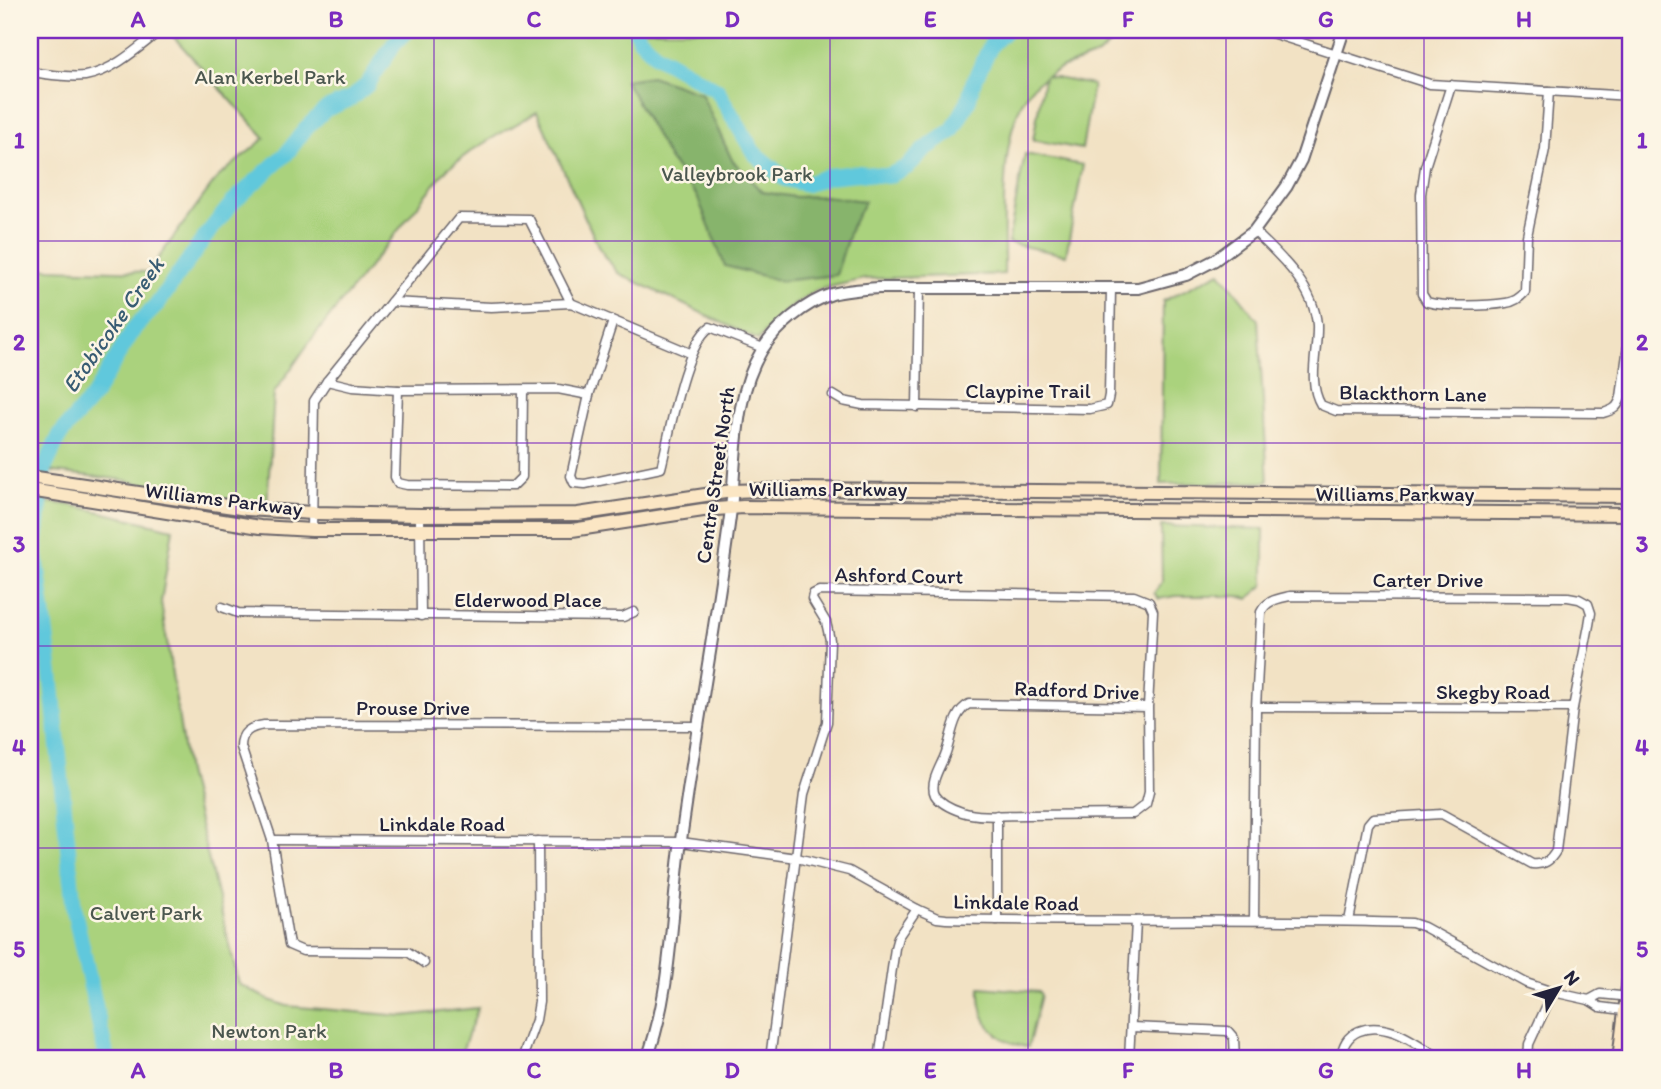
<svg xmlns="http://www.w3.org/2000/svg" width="1661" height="1089" viewBox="0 0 1661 1089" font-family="Itim,sans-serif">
<rect width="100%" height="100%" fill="#fcf5e5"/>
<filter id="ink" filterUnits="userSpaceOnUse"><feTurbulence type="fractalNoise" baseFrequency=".0143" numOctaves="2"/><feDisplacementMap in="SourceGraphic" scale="14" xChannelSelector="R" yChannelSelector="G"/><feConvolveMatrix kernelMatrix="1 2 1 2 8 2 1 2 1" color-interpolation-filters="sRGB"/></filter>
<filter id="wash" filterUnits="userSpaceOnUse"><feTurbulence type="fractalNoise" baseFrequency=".00686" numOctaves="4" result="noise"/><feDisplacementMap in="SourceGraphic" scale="28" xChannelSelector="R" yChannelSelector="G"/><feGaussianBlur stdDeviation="1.57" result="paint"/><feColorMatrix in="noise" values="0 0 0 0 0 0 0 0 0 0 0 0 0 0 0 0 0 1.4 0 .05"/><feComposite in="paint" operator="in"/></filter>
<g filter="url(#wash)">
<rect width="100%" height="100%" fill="#f2e2c4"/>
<g fill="#aad27d" stroke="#667a5c" stroke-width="2">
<path d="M175,30H1125L1098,55L1063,67L1046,76L1093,85L1082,149L1033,140L1044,78C995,106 1005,223 1004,274L865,279L816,290L781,314L758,340L618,273L599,248L537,112L474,149L447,169L311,340L274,393L267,506L149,486L124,480L30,469V265L50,269L148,272L217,178L265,138L171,34Z"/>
<polygon points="1025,154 1083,165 1066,255 1008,243"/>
<polygon points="1220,272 1258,320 1268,482 1161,484 1163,301"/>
<polygon points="30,500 71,505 173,529 161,602 187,772 239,984 269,1000 287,1006 403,1016 478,1008 459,1059 30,1059"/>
<polygon points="1161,526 1264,529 1264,585 1248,599 1238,596 1175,596 1159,599 1154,593 1162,582"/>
<path d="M980,987L1039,992L1041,995L1028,1047C994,1042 978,1020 980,987Z"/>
</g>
<polygon fill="#87b46c" stroke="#546b54" stroke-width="2" points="651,76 701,93 732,160 762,192 796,197 824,196 865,201 851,227 836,275 781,281 725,266 697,196 669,159 625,80"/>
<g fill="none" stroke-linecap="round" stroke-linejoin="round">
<g stroke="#60c8dc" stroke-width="16">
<polyline points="636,30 639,38 656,55 717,90 754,153 785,179 807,184 828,176 858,173 888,176 907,167 925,149 952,131 968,102 973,83 991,45 1006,30"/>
<polyline points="107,1059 74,910 51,674 35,548 44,469 60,435 94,395 135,327 156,306 208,233 233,202 287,153 306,128 326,109 350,99 367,85 394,44 408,30"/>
</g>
</g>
</g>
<g filter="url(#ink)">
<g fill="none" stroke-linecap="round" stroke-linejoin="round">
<g stroke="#6b656b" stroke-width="11">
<g id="minor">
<polyline points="1262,30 1430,84 1631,96"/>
<path d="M30,72C48,74 67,78 85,76C114,71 139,47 161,30"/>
<path d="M1451,85L1425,167L1421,194L1422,294L1427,302C1444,307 1488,306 1506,303C1514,302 1520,298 1525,292L1527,236L1545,149L1549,91"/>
<path d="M1254,231C1280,256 1314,286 1317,325C1318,351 1307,382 1321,405L1336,411L1603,413C1613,410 1618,408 1621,397L1631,325"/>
<polyline points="391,302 491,307 571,303 690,353"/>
<path d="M613,321L589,395L571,476L574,483L585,484L661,468C670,434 683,347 710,327L763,348"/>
<polyline points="327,381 352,387 398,390 558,389 589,395"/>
<polyline points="398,390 395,477 398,483 407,485 509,486 513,486 522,477 523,391"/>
<polyline points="833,395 843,401 863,405 1090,409 1107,405 1109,395 1111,289"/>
<polyline points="917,407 919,288"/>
<polyline points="420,515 421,616"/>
<polyline points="312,530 314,401 327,381 459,218 529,219 571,303"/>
<polyline points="222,607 238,613 623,617 634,612"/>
<polyline points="1256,707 1573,708"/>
<path d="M272,840L681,842L797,858L849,871L917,909L937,918L946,919C1101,923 1257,918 1412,923L1424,927L1526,983L1553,992L1589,1000L1600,1007L1631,1011"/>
<polyline points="997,920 997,815"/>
<path d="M1254,920L1256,707L1261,612C1267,600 1277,599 1290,596L1568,597L1579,599L1588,604L1591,613L1589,625L1573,708L1556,851C1550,861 1545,865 1532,864L1442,814L1373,818L1368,824L1349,921"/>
<path d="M424,963L408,952L303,951L289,945L272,840L241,747C241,732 250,727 264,725L697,726"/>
<polyline points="1589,1000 1600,994 1630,997"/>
<polyline points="1131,1027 1228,1031 1234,1038 1235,1059"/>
<polyline points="522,1059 536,1020 539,1002 538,841"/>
<path d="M770,1059L804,794L827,722L830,640L826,622L812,599L813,594L819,591L1134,596L1149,602L1153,611L1148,707L1149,792L1146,804L1133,814C1097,814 1062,815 1026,815C1006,815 981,818 962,812C953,809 940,803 935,795C929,783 941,766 945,755C952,738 952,713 969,704L1148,707"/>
<polyline points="879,1059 895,948 898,937 917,909"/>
<polyline points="1129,1059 1136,921"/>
<path d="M1341,1059C1343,1030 1368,1023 1394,1032C1410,1037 1427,1051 1442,1059"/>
<polyline points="1528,1059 1529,1044 1553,992"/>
</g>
</g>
<g stroke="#6b656b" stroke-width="14">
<path id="tertiary" d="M647,1059C672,990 671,912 681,840C696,729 717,620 731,509C737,455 733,398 762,350C776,327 806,302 832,294C847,290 863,289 879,288H1138L1186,275L1215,260L1254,231L1287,186L1301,160L1344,30"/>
</g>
<g stroke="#6b656b" stroke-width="16">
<g id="secondary">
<polyline points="30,477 247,509 313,513 420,515 578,514 732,491 794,489 1631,496"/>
<polyline points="30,490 260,527 312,530 572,530 703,510 743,507 1631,514"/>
<polyline points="1619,1059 1631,963"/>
</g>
</g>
<use href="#minor" stroke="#fff" stroke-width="8"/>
<use href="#tertiary" stroke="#fff" stroke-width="10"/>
<use href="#secondary" stroke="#fbe6c4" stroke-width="12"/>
</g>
</g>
<path fill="none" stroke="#7b2cbf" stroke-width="2" stroke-opacity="0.55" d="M236,30V1059M434,30V1059M632,30V1059M830,30V1059M1028,30V1059M1226,30V1059M1424,30V1059M30,241H1631M30,443H1631M30,646H1631M30,848H1631"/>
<g text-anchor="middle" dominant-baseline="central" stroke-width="5" stroke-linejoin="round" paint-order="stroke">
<g font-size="21" fill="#4b574f" stroke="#fcf5e5">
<text x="270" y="76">Alan Kerbel Park</text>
<text x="737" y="173">Valleybrook Park</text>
<text x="146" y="912">Calvert Park</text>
<text x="269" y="1030">Newton Park</text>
</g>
<g font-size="21" fill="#22223b" stroke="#fcf5e5">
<text x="1028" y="390">Claypine Trail</text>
<text transform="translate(1413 393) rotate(1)">Blackthorn Lane</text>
<text transform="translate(715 475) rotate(-82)">Centre Street North</text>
<text x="828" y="488">Williams Parkway</text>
<text x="1395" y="493">Williams Parkway</text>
<text transform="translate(224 499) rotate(7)">Williams Parkway</text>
<text transform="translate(899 575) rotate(1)">Ashford Court</text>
<text x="1428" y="579">Carter Drive</text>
<text x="528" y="599">Elderwood Place</text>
<text transform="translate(1077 690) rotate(2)">Radford Drive</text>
<text x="1493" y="691">Skegby Road</text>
<text x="413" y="707">Prouse Drive</text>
<text x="442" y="823">Linkdale Road</text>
<text transform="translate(1016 902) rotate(1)">Linkdale Road</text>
</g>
<g font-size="23" font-style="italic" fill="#385c73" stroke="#fcf5e5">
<text transform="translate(113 325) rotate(-55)">Etobicoke Creek</text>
</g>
</g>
<rect width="1661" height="1089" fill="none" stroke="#fcf5e5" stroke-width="77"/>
<g transform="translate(1559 988) rotate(52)" stroke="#fcf5e5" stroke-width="5" paint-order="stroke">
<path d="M0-5L12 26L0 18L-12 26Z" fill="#22223b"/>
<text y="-10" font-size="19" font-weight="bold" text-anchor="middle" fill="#22223b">N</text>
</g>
<rect x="38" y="38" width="1584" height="1012" fill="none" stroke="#7b2cbf" stroke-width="2.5"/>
<g font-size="23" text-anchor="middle" font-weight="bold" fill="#7b2cbf">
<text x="138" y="27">A</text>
<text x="336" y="27">B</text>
<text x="534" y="27">C</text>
<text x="732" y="27">D</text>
<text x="930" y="27">E</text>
<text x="1128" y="27">F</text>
<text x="1326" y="27">G</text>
<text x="1524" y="27">H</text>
<text x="19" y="148">1</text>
<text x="1642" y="148">1</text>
<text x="19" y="350">2</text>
<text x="1642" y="350">2</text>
<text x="19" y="552">3</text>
<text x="1642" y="552">3</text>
<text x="19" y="755">4</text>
<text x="1642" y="755">4</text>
<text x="19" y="957">5</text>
<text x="1642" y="957">5</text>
<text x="138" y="1078">A</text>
<text x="336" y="1078">B</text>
<text x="534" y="1078">C</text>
<text x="732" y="1078">D</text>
<text x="930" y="1078">E</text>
<text x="1128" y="1078">F</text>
<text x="1326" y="1078">G</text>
<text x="1524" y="1078">H</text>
</g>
</svg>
